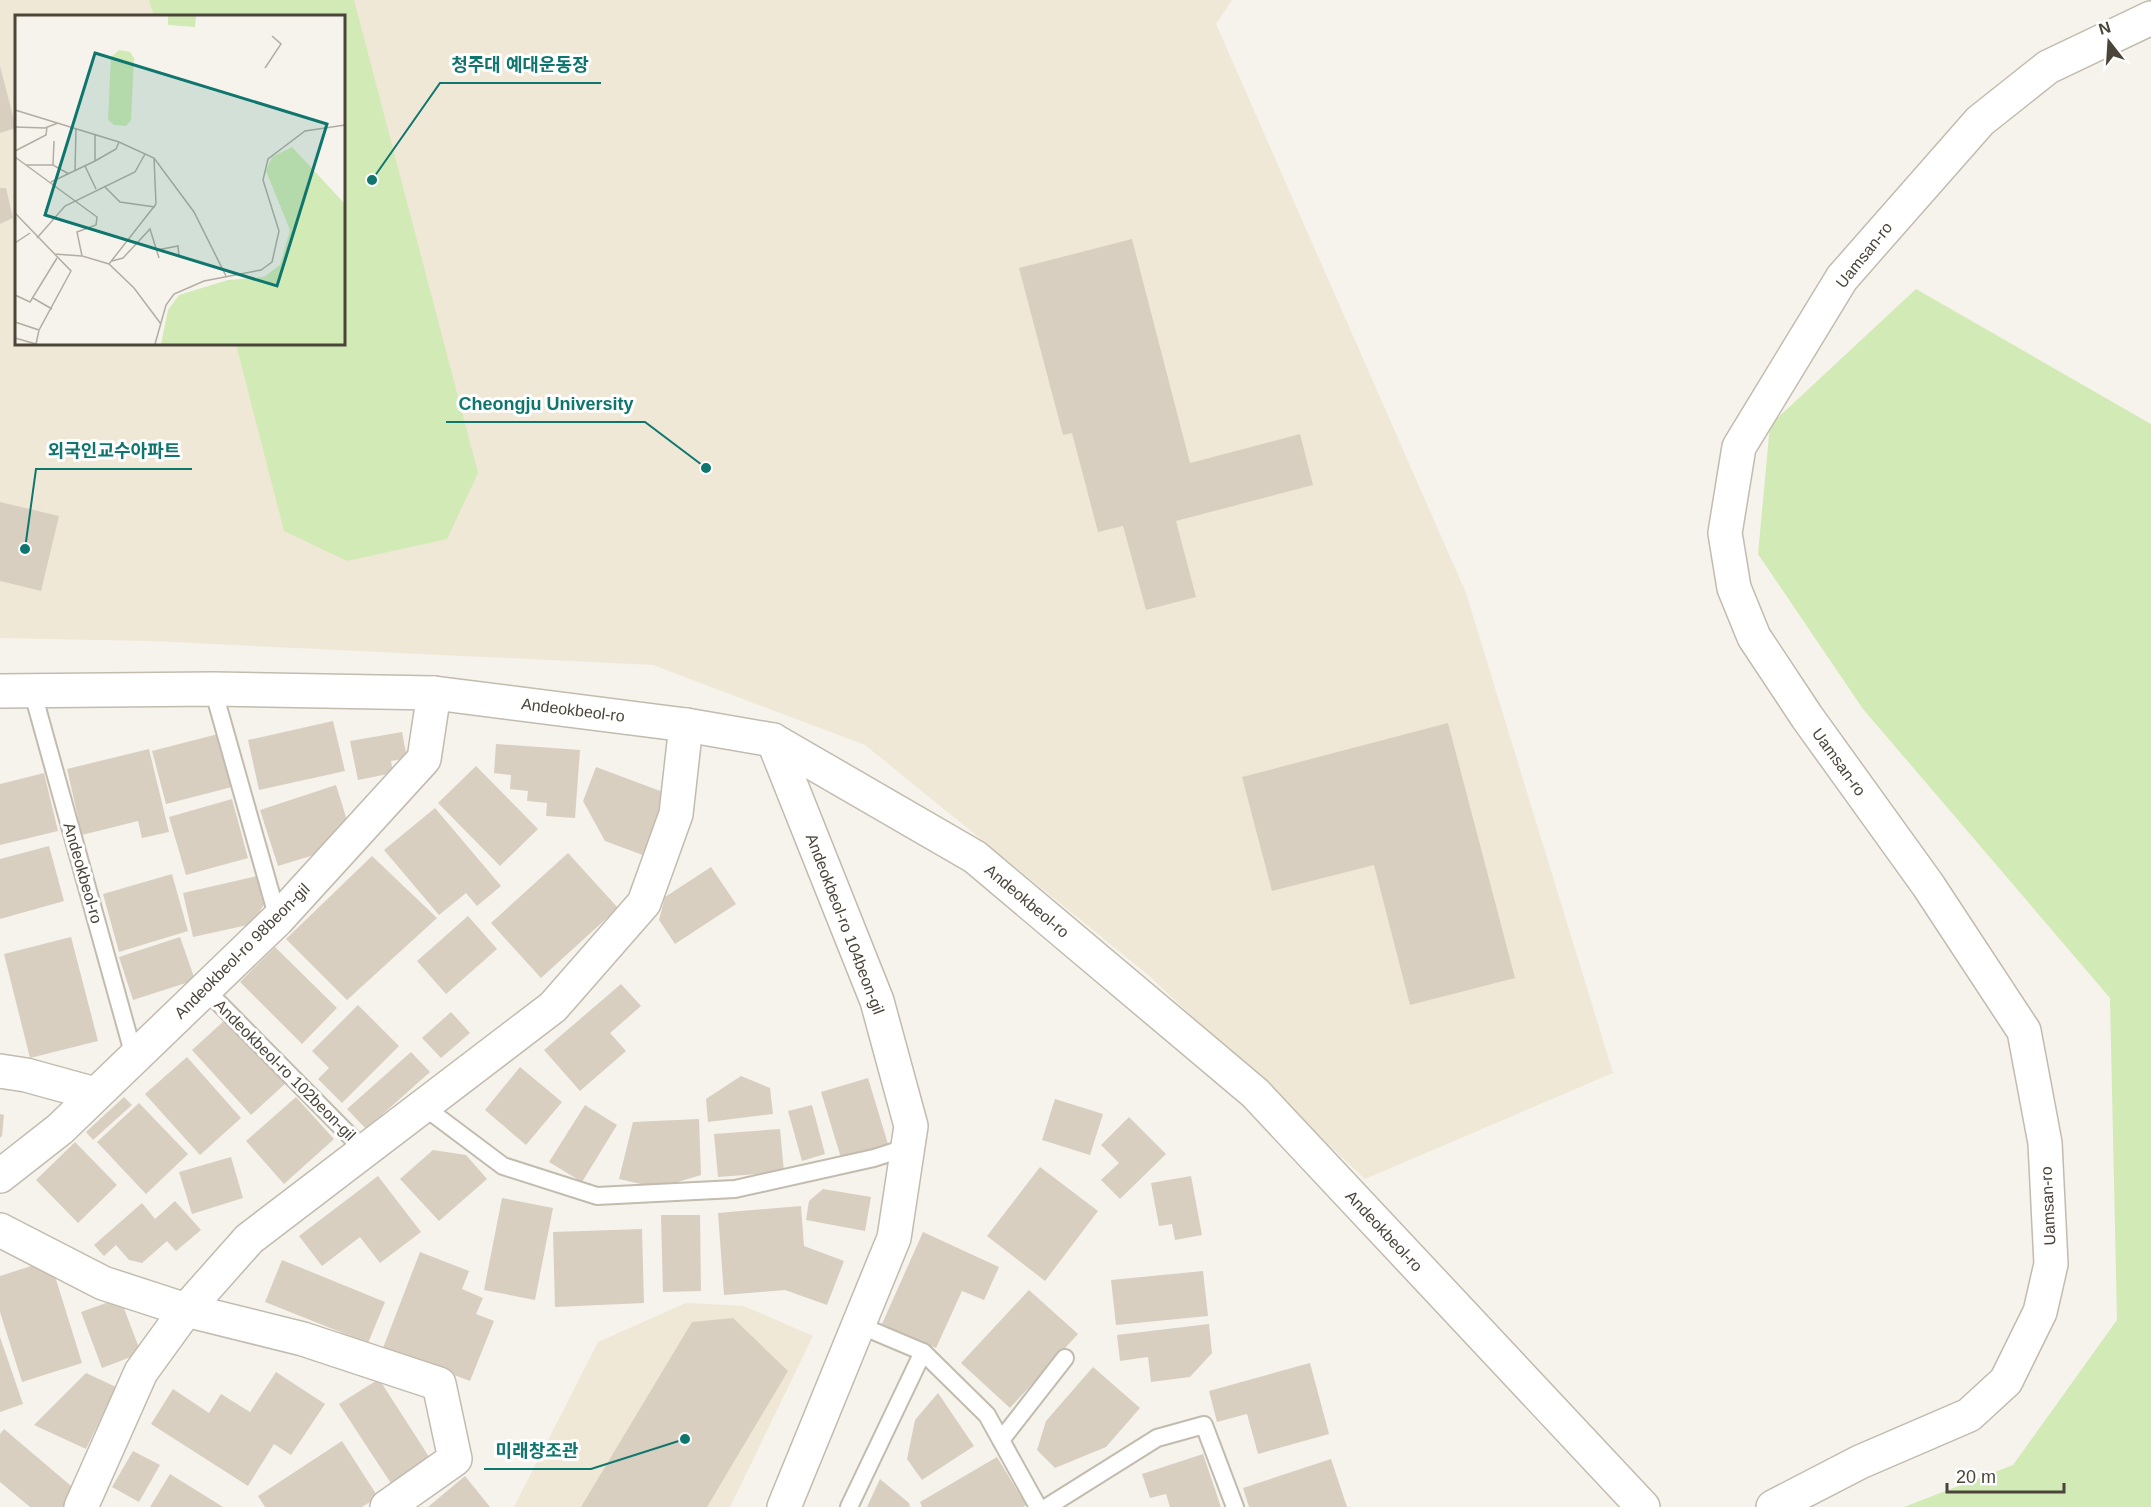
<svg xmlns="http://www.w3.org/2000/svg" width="2151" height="1507" viewBox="0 0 2151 1507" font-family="Helvetica,'Noto Sans KR',sans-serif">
<rect width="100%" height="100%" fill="#f6f3ec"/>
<g fill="#efe8d6" fill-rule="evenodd">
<path d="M0,0H1232L1216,24L1466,593L1613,1073L1365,1179L1147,974L865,745L653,665L149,641L0,638ZM16,16H344V344H16Z"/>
<polygon points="686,1303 744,1306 813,1336 730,1507 514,1507 598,1342"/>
</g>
<g fill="#d2eab5">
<polygon points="149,0 354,0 478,473 447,539 347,561 284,531 236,344 344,344 344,16 154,16"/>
<polygon points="1916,289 2151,424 2151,1507 1904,1507 2013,1465 2117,1320 2110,998 1863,709 1758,554 1770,425"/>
</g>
<g fill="#d8cfc1">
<polygon points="0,66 16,128 0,133"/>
<polygon points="0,188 6,188 13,218 0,224"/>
<polygon points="1132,239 1190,463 1300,434 1313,485 1176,521 1196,597 1146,610 1123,526 1098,532 1072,433 1063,435 1019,268"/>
<polygon points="0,502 59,516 41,591 0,581"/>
<polygon points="333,721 345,771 259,790 248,740"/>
<polygon points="1448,723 1515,978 1410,1005 1374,865 1272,891 1242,777"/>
<polygon points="402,732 407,758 391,761 393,773 358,780 350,741"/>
<polygon points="218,734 232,787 166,804 152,751"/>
<polygon points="496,744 580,750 575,818 546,816 547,803 527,801 528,791 510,789 511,775 494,773"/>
<polygon points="149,749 169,832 142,838 138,821 82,835 67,769"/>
<polygon points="476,766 538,829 500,866 438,803"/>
<polygon points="596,767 671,795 648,857 605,841 583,801"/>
<polygon points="44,773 58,831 0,845 0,784"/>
<polygon points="336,785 350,830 327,851 278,866 260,810"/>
<polygon points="232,799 248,858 186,875 169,817"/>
<polygon points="435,808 501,886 477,906 466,893 439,915 384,850"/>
<polygon points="49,846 64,901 0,919 0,859"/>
<polygon points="568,853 618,908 541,978 491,923"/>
<polygon points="372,856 437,918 347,1000 286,939"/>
<polygon points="711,867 736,904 675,944 659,920 665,897"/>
<polygon points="172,874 188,931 119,952 103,894"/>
<polygon points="261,875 267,900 252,924 193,937 183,893"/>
<polygon points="468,916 497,949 446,994 417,961"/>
<polygon points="71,937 98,1041 30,1058 4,954"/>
<polygon points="180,937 195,980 133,1000 119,957"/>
<polygon points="275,947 337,1008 302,1044 240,982"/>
<polygon points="621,984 641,1006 610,1033 626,1051 580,1091 544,1050"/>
<polygon points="358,1005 399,1046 342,1103 318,1079 329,1068 312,1051"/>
<polygon points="451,1012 470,1033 441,1058 422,1038"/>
<polygon points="226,1019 286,1083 251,1115 192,1050"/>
<polygon points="411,1052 430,1072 366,1129 347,1109"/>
<polygon points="187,1057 241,1118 200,1155 145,1094"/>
<polygon points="520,1067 562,1102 526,1145 485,1110"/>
<polygon points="741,1076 770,1088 773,1114 708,1122 706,1099"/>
<polygon points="868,1078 888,1144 841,1158 821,1092"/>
<polygon points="124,1097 132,1105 93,1140 86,1132"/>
<polygon points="296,1097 334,1139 284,1184 246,1141"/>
<polygon points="1055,1099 1103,1114 1090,1155 1042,1140"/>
<polygon points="139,1103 188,1154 146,1194 97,1142"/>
<polygon points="585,1105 617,1125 582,1182 549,1162"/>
<polygon points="812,1105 825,1154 802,1161 788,1111"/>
<polygon points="0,1114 4,1115 2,1136 0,1138"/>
<polygon points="1129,1117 1166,1154 1120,1199 1101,1180 1119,1163 1101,1145"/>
<polygon points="699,1119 701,1175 658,1188 619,1179 633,1122"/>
<polygon points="780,1129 784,1172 718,1177 714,1134"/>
<polygon points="75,1142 117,1185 78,1223 36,1180"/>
<polygon points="433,1150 466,1155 487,1179 439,1221 400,1179"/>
<polygon points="231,1157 243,1198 192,1214 179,1172"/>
<polygon points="1040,1167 1098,1211 1045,1281 987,1236"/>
<polygon points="378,1176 421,1232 380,1263 360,1237 322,1266 299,1236"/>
<polygon points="1191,1176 1202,1235 1175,1240 1172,1224 1159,1226 1151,1183"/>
<polygon points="823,1189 871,1197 865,1231 806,1220 809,1201"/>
<polygon points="502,1198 553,1208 535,1300 484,1290"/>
<polygon points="175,1201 201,1230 176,1251 167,1241 142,1263 129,1260 116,1245 104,1256 94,1245 142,1203 155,1219"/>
<polygon points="801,1206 804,1246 844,1261 827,1305 785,1290 724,1295 718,1213"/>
<polygon points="661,1215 700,1215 701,1291 663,1292"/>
<polygon points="642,1229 644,1303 555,1307 553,1232"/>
<polygon points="923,1232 999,1267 984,1300 962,1291 936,1348 882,1324"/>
<polygon points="420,1252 469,1271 462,1289 483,1298 476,1314 494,1321 470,1381 383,1348"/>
<polygon points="50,1260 82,1363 22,1382 0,1312 0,1276"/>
<polygon points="282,1260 385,1302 368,1343 265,1302"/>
<polygon points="1203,1271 1208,1316 1116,1325 1111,1280"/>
<polygon points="1029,1290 1078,1334 1010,1408 961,1363"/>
<polygon points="120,1298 141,1353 102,1368 81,1312"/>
<polygon points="733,1318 788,1371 707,1507 581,1507 692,1322"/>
<polygon points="1209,1324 1212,1353 1190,1377 1151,1382 1148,1357 1120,1361 1117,1335"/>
<polygon points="0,1337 23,1404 0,1412"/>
<polygon points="1310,1363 1329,1434 1258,1454 1247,1414 1217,1422 1209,1391"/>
<polygon points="1093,1367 1140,1408 1106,1447 1055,1468 1037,1450 1046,1421"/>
<polygon points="276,1372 325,1404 291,1455 274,1444 248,1486 151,1424 173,1389 209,1413 221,1394 250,1412"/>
<polygon points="86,1373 116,1387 86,1449 34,1425"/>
<polygon points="379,1379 433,1463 394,1488 339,1404"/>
<polygon points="938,1393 974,1446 922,1480 907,1459 915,1420"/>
<polygon points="4,1429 77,1491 64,1507 30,1507 0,1482 0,1434"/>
<polygon points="342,1441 378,1497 362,1507 265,1507 258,1496"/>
<polygon points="133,1451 160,1465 139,1502 112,1487"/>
<polygon points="1203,1454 1221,1507 1170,1507 1166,1494 1150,1498 1142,1474"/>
<polygon points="997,1457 1026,1505 1023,1507 922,1507 920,1502"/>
<polygon points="1331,1459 1347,1507 1249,1507 1243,1488"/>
<polygon points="170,1474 223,1507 150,1507"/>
<polygon points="465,1476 490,1507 428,1507"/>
<polygon points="880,1479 909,1503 910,1507 867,1507"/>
</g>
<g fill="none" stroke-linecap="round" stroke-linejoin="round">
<g stroke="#c2bbae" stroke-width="20">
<g id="service">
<polyline points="213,689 278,919"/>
<polyline points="32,690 134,1056"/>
<polyline points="205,989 365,1151"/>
<polyline points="423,1106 503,1166 597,1196 735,1189 874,1158 908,1147"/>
<polyline points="859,1325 923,1352"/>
<polyline points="1001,1440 1065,1358"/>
<polyline points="849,1507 923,1352 987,1415 1038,1507"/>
<polyline points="1047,1507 1157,1438 1204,1425 1235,1507"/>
</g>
</g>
<g stroke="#c2bbae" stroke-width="36">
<g id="minor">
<polyline points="773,740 877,1001 911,1126 894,1238 784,1507"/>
<polyline points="0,1071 26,1075 95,1094"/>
<polyline points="0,1176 60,1129 278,919 424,759 434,693"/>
<polyline points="0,1230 103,1283 186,1310 303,1339 439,1384 455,1459 387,1507"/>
<polyline points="81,1507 141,1372 186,1310 249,1239 553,1007 644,903 676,814 686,725"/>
<polyline points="1773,1507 1860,1462 1969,1415 2006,1381 2040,1312 2051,1264 2045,1143 2024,1031 1928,885 1807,717 1754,637 1734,588 1725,533 1739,447 1842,278 1980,121 2048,67 2151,18"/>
</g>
</g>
<g stroke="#c2bbae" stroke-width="36">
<polyline id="tertiary" points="0,691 213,689 434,693 686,725 773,740 975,857 1255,1093 1643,1507"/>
</g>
<use href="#service" stroke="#fff" stroke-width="16"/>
<use href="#minor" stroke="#fff" stroke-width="33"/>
<use href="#tertiary" stroke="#fff" stroke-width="33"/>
</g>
<g text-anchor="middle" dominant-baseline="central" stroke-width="6" stroke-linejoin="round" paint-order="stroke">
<g font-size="16" fill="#4b4439" stroke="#fff">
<text transform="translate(1864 255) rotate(-51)">Uamsan-ro</text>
<text transform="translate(573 710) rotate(7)">Andeokbeol-ro</text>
<text transform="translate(1839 762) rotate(54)">Uamsan-ro</text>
<text transform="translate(83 873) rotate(74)">Andeokbeol-ro</text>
<text transform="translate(1027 901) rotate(40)">Andeokbeol-ro</text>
<text transform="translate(845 924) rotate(69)">Andeokbeol-ro 104beon-gil</text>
<text transform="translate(242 951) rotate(-45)">Andeokbeol-ro 98beon-gil</text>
<text transform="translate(285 1070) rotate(45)">Andeokbeol-ro 102beon-gil</text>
<text transform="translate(2048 1206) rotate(-93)">Uamsan-ro</text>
<text transform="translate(1384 1231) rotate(47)">Andeokbeol-ro</text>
</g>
</g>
<g transform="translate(15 15)">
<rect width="330" height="330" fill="#f6f3ec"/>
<path d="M153,1H181L180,12L153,10ZM104,35L115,37L119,43L116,105L111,111L99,110L93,105L96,42ZM277,132L330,189V329H146L153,295L164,280L213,265L249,262L265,250L275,215L251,156L257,142Z" fill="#d2eab5"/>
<path fill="none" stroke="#b2ada4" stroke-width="1.5" d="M250,53L266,29L257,21M0,95L104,127L139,143L179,197L211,261M0,112L30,113L43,108M0,136L31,120L32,112M0,142L82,202L81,210L62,217L67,241L94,249L119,273L146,309M80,146V119M11,150H38L54,159M38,150L39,126M70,151L81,174M60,156L61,113M36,167L80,146L101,134L104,127M89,171L105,187L140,192M0,198L56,256L24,315L0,307M22,223L50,191L120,157L130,139M0,228L15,218M142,235L163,231L164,242M39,239L67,241M97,246L108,243L135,214L144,243M94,249L141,189L139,143M0,280L15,287L42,243M18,283L37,294M0,323L21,329L24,315M140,329L151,290L159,279L189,266L246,255L257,247L264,216L248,165L253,144L290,116L330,110"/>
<path fill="#0f766e" fill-opacity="0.15" stroke="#0f766e" stroke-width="3" d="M80,38L312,109L262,271L30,200Z"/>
<rect width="330" height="330" fill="none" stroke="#4b4439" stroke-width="3"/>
</g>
<path fill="none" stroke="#0f766e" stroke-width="2" d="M372 180L440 83H601M706 468L645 422H446M25 549L36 469H192M685 1439L591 1469H484"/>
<g fill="#0f766e" stroke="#fff" stroke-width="2">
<circle cx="372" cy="180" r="6"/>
<circle cx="706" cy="468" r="6"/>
<circle cx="25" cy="549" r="6"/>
<circle cx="685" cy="1439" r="6"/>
</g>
<g font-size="18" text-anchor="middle" font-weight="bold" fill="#0f766e" stroke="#fff" stroke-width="6" stroke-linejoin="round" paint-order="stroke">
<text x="520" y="71">청주대 예대운동장</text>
<text x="546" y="410">Cheongju University</text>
<text x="114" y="457">외국인교수아파트</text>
<text x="537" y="1457">미래창조관</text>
</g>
<g transform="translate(2109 42) rotate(343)" stroke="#ffffff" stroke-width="4.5" paint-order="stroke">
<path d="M0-4.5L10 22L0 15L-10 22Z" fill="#4b4439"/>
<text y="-9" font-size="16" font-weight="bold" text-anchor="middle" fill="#4b4439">N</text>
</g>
<path d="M1947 1483v9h117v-9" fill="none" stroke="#4b4439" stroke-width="3"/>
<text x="1956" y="1483" font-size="18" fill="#4b4439" stroke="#ffffff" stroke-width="4.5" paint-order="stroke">20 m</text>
</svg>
